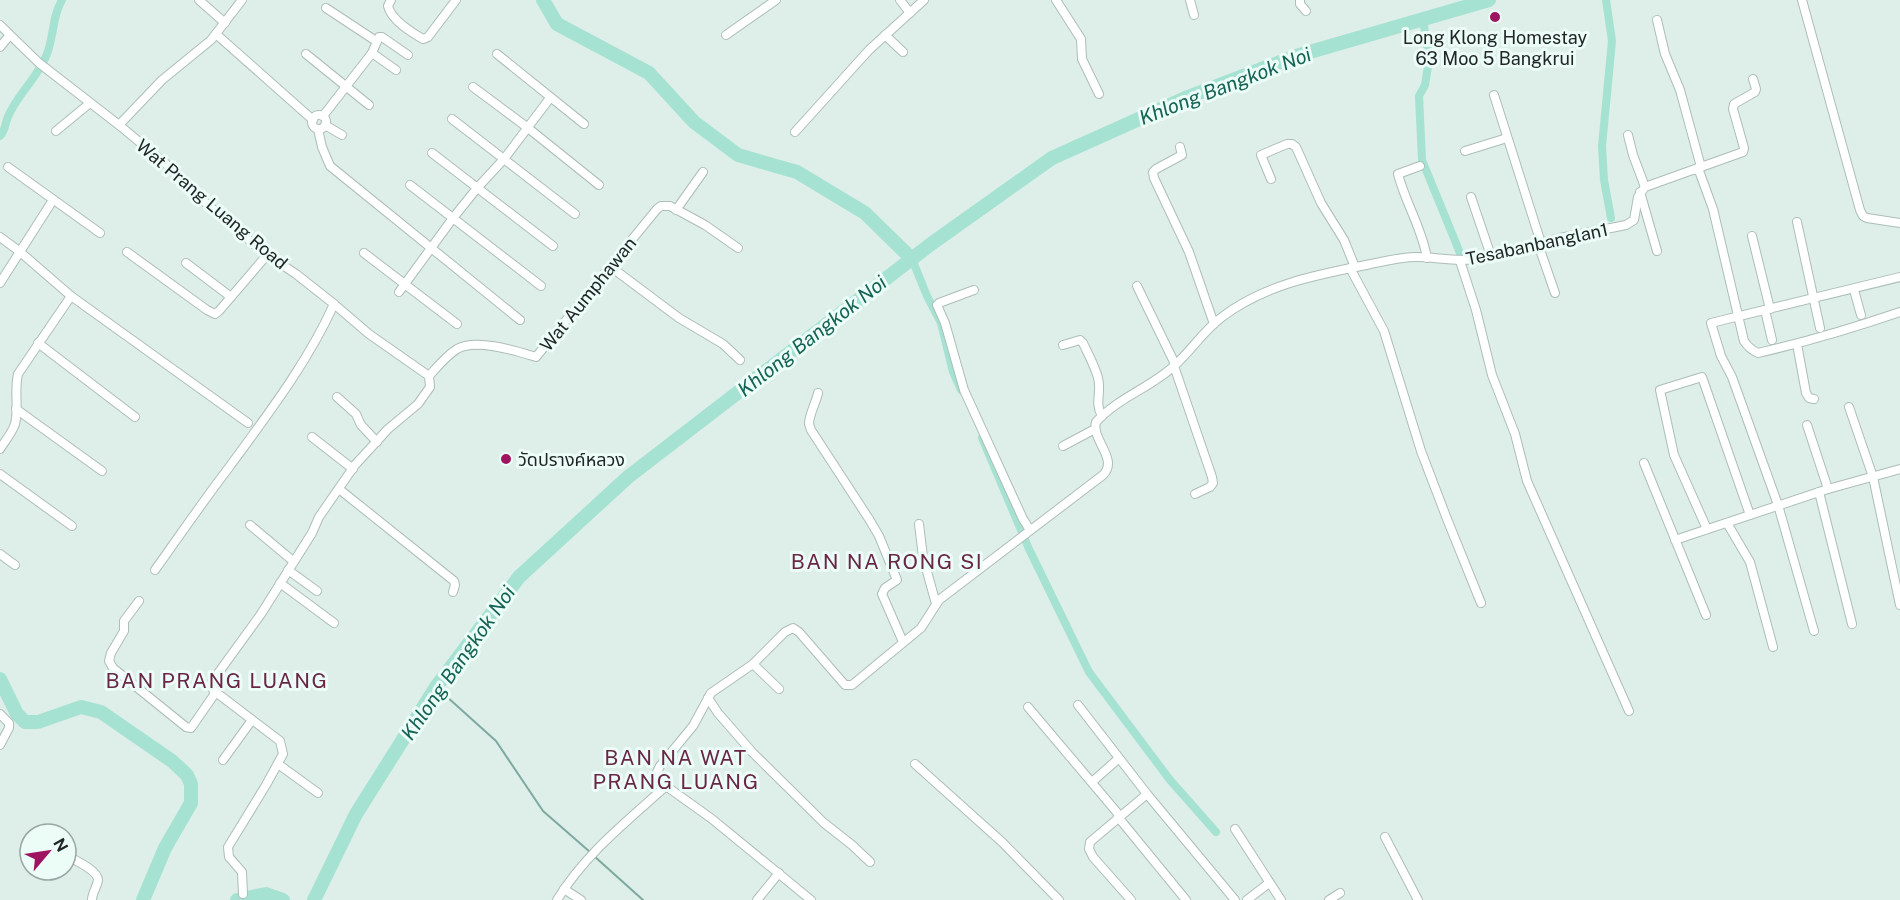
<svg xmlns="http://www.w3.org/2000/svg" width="1900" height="900" viewBox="0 0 1900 900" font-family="'Public Sans','Noto Sans Thai',sans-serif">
<rect width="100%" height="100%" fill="#deeee9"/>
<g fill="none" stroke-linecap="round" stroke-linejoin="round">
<g stroke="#7daa9d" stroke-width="2">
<polyline points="436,687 496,741 543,811 590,852"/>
<polyline points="594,856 643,900"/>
</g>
<g stroke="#a5e2d1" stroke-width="8">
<polyline points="1606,0 1612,41 1602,146 1604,180 1611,218"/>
<polyline points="1423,19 1429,60 1425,85 1419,96 1422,160 1460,253"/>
<path d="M0,136C5,131 5,125 7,119C16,95 38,78 47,54C54,36 52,17 62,0"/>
<polyline points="912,259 927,296 941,323 953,372 961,390"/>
<polyline points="982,438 1029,549 1089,672 1170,780 1216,832"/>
</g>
<g stroke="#a5e2d1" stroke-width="14">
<polyline points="543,0 557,24 649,73 694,122 738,155 797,172 865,213 912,259"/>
<polyline points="0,679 17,714 25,722 38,722 81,707 101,712 172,761 187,775 191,784 191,803 165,848 143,900"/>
<polyline points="237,900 266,894 283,900"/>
<polyline points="314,900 356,814 436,687 519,577 628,477 931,244 1052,158 1188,97 1296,56 1489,0"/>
</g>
<g stroke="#adbdb8" stroke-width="10">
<g id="minor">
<polyline points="199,0 225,23"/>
<path d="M391,0L388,6C391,20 411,32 423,39L428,37L456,0"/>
<polyline points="900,0 910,13"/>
<polyline points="1056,0 1081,39 1082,59 1099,94"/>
<polyline points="1190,0 1194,15"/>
<polyline points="1300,0 1300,4 1306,11"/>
<polyline points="1802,0 1860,210 1863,216 1867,218 1900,223"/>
<polyline points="326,8 376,41"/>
<polyline points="1657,20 1665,54 1680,90 1701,167 1698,168"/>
<polyline points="0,25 39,63 119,125 172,169 200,198 263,252 296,274 334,304 369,334 429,376"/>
<polyline points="216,34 313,120"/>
<polyline points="726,35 776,0"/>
<polyline points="885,35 903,52"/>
<polyline points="0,47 9,36"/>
<polyline points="372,53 396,70"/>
<polyline points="306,54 369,105"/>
<polyline points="497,54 584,124"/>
<polyline points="473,87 528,128 599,185"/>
<polyline points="1494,95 1541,243"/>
<circle cx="319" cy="122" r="7"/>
<polyline points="323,116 372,53 379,37 382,37 408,55"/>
<polyline points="452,119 575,214"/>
<polyline points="119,125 162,80 211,40 242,0"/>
<polyline points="325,125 342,135"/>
<polyline points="318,129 322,147 330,166 520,320"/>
<polyline points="56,131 90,103"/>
<polyline points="795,132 869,50 924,0"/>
<polyline points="1628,135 1633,155 1645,187"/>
<polyline points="1180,147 1182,155 1156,169 1153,172 1154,178 1189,252 1214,324"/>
<polyline points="1465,151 1507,138"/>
<polyline points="432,153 553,246"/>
<path d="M1420,166L1398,174C1405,202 1422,228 1427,258"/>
<polyline points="8,167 100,233"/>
<polyline points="1701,167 1743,152 1744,148 1733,109 1734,104 1755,92 1756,89 1753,79"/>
<polyline points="1271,179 1261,155 1287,144 1292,144 1296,147 1321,203 1344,240 1355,267"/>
<polyline points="410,185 541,286"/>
<polyline points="1640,192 1657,251"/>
<polyline points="1471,197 1491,256"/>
<polyline points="676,210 703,172"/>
<polyline points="1797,222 1820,328"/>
<polyline points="1752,236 1770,309"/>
<polyline points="0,237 19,251 71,296 248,423"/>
<polyline points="1538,244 1555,293"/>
<polyline points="127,252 207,310 215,314 219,311 267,255"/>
<polyline points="364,253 457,324"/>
<polyline points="1460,261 1476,310 1492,375 1515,434 1527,481 1629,711"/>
<polyline points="186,263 231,297"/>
<polyline points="611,267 679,318 723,344 740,360"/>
<polyline points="1350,268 1384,331 1421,451 1447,519 1481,603"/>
<polyline points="0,283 53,200"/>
<polyline points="1137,286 1175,364"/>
<polyline points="974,290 939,303 937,305 945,323 964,390 1023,519 1030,530"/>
<polyline points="1854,290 1861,315"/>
<polyline points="399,292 453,218 478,187 504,159 550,98"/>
<polyline points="1765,310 1772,340"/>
<polyline points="38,343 135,417"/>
<polyline points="1797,344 1806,393 1809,398 1814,399"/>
<path d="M1063,345L1080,340L1083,343C1088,354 1095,366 1098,378C1102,392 1094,403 1102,416"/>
<polyline points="1174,366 1212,477 1213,483 1210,487 1195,494"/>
<path d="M429,376C438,366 446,356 457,349C476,338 516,351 536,357L657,209L661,206H670L705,225L738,248"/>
<path d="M818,393C816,403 809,414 809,424L811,430L869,519L879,536L897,580L885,588L882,594L903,642"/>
<polyline points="337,397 356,414 361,425 377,442"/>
<polyline points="1849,407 1873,477 1900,605"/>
<polyline points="16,409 102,471"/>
<polyline points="1807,425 1828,489"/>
<polyline points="312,437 353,469"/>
<polyline points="1063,446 1095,429"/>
<path d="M0,449C5,441 12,433 15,424C19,408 14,391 18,374L71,296"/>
<polyline points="1644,463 1706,615"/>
<polyline points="0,474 72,526"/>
<polyline points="339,489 454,581 455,585 453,592"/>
<polyline points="1819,492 1852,624"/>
<polyline points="1727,523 1750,562 1773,647"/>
<polyline points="919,524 923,557 936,604"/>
<polyline points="250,525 293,561"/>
<polyline points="1707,529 1674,455 1660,390 1702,377 1750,515"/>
<polyline points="1675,540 1828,489 1900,469"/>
<polyline points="0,554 15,565"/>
<path d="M155,570C180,535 204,500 230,466C268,414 308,362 334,304"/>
<polyline points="288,570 317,591"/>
<polyline points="280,583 334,623"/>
<polyline points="139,601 124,621 124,631 111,653 109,661 113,668 186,727 191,728 216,692"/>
<polyline points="1814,631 1778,505 1732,377 1721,356 1711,323 1900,277"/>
<polyline points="753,664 779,689"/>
<polyline points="708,698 718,713 752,752 824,823 852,845 870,862"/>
<polyline points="1078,705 1147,794"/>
<polyline points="1028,707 1120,816"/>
<polyline points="0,714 9,723 9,728 0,745"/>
<polyline points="223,760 252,720"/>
<polyline points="278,764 318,793"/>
<polyline points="915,764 1002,842 1059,900"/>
<polyline points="1092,782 1118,759"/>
<polyline points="1118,817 1186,900"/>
<polyline points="1235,829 1281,900"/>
<polyline points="1385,837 1418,900"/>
<path d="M66,855C74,860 98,870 98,880C97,887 92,893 92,900"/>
<polyline points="564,889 581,900"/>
<polyline points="243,894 242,872 229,857 228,847 266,785 283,754 280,741 213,690 211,683 261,614 312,533 319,517 355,465 388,429 418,404 430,387 429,376"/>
<path d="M557,900C585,854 626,822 666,786"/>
<polyline points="757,900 779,873"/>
<path d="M811,900L712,819L666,786L657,772L660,766L693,726L711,693L753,664L785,632L793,628L799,632L845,685H852L921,628L939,600L1103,475C1119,459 1091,440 1096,422C1119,397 1150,388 1174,366C1191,351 1203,331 1222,317C1264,285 1315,275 1366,265C1382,262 1400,257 1416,257C1436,257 1455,262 1475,259L1560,238L1626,225L1634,220L1638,197L1645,187L1698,168L1713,209L1744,341C1748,347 1751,350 1758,353C1806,342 1853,328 1900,312"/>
<polyline points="1131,900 1093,857 1089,849 1090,842 1147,794 1235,900"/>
<polyline points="1247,900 1269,883"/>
<polyline points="1329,900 1340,893"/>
</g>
</g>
<use href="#minor" stroke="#fff" stroke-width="8"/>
</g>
<g fill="#9f1460" stroke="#ecfcf7" stroke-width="2">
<circle cx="1495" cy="17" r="6"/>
<circle cx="506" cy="459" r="6"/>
</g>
<g text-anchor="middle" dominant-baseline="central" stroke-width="6" stroke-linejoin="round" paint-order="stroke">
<g font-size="18" fill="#202625" stroke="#ecfcf7">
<text x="1495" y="37">Long Klong Homestay<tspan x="1495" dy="21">63 Moo 5 Bangkrui</tspan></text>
<text x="518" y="459" text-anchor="start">วัดปรางค์หลวง</text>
</g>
<g font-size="18" fill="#202625" stroke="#ecfcf7">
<text transform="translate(212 204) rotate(40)">Wat Prang Luang Road</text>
<text transform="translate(1537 244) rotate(-12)">Tesabanbanglan1</text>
<text transform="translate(588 294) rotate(-51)">Wat Aumphawan</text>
</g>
<g font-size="20" font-style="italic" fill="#146354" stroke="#ecfcf7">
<text transform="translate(1225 86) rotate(-21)">Khlong Bangkok Noi</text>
<text transform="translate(812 336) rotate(-38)">Khlong Bangkok Noi</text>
<text transform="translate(458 663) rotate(-55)">Khlong Bangkok Noi</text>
</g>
<g font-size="21" letter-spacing="1.5" fill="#692745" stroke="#ecfcf7">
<text x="887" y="561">BAN NA RONG SI</text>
<text x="217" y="680">BAN PRANG LUANG</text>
<text x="676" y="757">BAN NA WAT<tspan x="676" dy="24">PRANG LUANG</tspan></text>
</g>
</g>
<g transform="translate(48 852) rotate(61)"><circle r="28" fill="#ecfcf7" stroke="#9aa6a3" stroke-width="1.5"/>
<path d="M0-4.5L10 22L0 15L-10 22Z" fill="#9f1460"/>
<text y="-9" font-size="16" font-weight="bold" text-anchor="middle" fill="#202625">N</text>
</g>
</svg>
